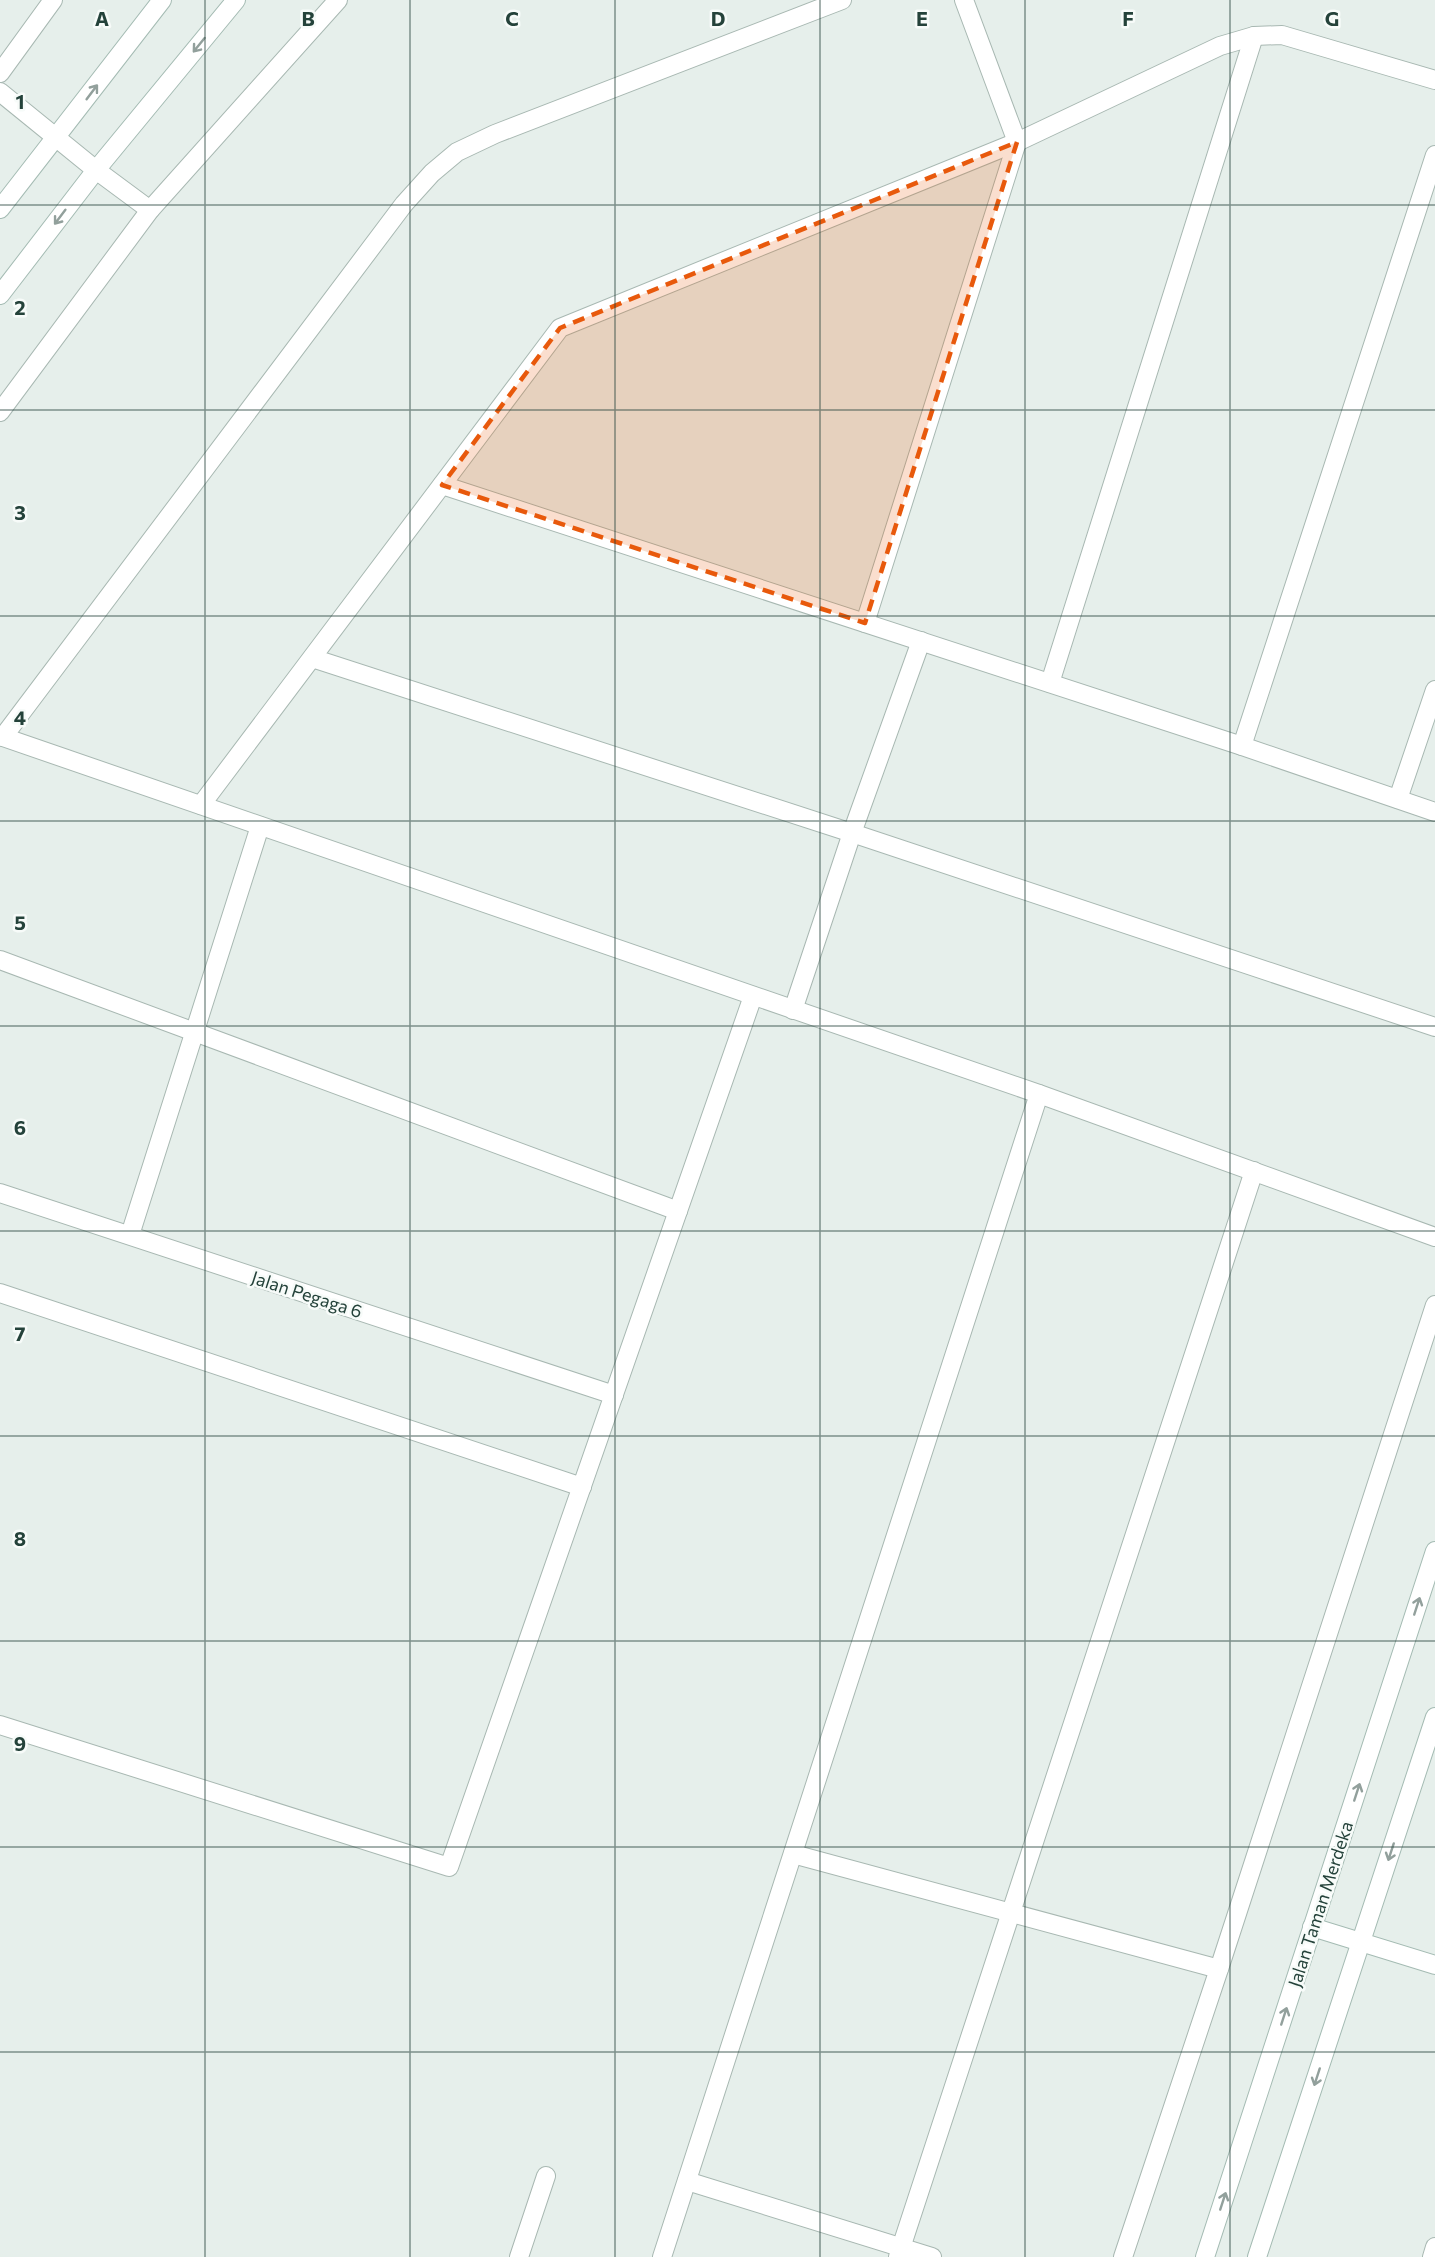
<svg xmlns="http://www.w3.org/2000/svg" width="1435" height="2257" viewBox="0 0 1435 2257" font-family="Commissioner,sans-serif">
<rect width="100%" height="100%" fill="#e6efeb"/>
<g fill="none" stroke-linecap="round" stroke-linejoin="round">
<g stroke="#a8b8b2" stroke-width="20">
<g id="lane">
<polyline points="312,658 852,833 1435,1027"/>
<polyline points="1050,683 1254,36"/>
<polyline points="3,737 404,204 432,173 457,152 495,134 842,0"/>
<polyline points="1398,799 1435,690"/>
<polyline points="0,960 678,1211"/>
<polyline points="793,1010 852,833 921,641"/>
<polyline points="130,1235 260,826"/>
<polyline points="793,1854 1219,1969"/>
<polyline points="687,2181 932,2257"/>
<polyline points="519,2257 546,2176"/>
<polyline points="898,2257 1254,1171"/>
</g>
</g>
<g stroke="#a8b8b2" stroke-width="20">
<g id="street">
<polyline points="0,73 53,0"/>
<polyline points="0,92 96,170 150,210"/>
<polyline points="0,412 150,210 338,0"/>
<polyline points="442,485 1242,746 1435,812"/>
<polyline points="865,623 1017,142 964,0"/>
<polyline points="0,736 1039,1094 1435,1237"/>
<polyline points="1242,746 1435,155"/>
<polyline points="201,805 560,328 1017,142 1220,46 1254,36 1282,35 1435,80"/>
<polyline points="0,1193 614,1395"/>
<polyline points="0,1293 582,1487"/>
<polyline points="0,1725 449,1867 753,996"/>
<polyline points="662,2257 1039,1094"/>
<polyline points="1123,2257 1219,1969 1435,1305"/>
<polyline points="1432,2257 1435,2247"/>
</g>
</g>
<g stroke="#a4bbb3" stroke-width="20">
<g id="secondary">
<polyline points="0,209 162,0"/>
<polyline points="0,295 96,170 236,0"/>
<polyline points="1312,1927 1435,1965"/>
<polyline points="1205,2257 1435,1551"/>
<polyline points="1257,2257 1435,1717"/>
</g>
</g>
<use href="#lane" stroke="#fff" stroke-width="18"/>
<use href="#street" stroke="#fff" stroke-width="18"/>
<use href="#secondary" stroke="#fff" stroke-width="18"/>
</g>
<defs><path id="oneway-shaft" d="M-6 0H5M1.5-3L5.5 0L1.5 3" fill="none" stroke-width="1.6" stroke-linecap="round" stroke-linejoin="round" transform="scale(1.5)"/></defs>
<g stroke="#92a09c">
<use href="#oneway-shaft" transform="translate(199 45) rotate(129)"/>
<use href="#oneway-shaft" transform="translate(92 92) rotate(-53)"/>
<use href="#oneway-shaft" transform="translate(60 217) rotate(127)"/>
<use href="#oneway-shaft" transform="translate(1417 1606) rotate(-72)"/>
<use href="#oneway-shaft" transform="translate(1357 1792) rotate(-72)"/>
<use href="#oneway-shaft" transform="translate(1391 1852) rotate(108)"/>
<use href="#oneway-shaft" transform="translate(1284 2016) rotate(-72)"/>
<use href="#oneway-shaft" transform="translate(1317 2077) rotate(108)"/>
<use href="#oneway-shaft" transform="translate(1223 2201) rotate(-72)"/>
</g>
<path fill="#e8590c" fill-opacity="0.2" stroke="#e8590c" stroke-width="4.5" stroke-dasharray="12 8" stroke-linejoin="round" d="M1017,142L865,623L442,485L560,328Z"/>
<path fill="none" stroke="#24423a" stroke-width="1.5" stroke-opacity="0.55" d="M205,0V2257M410,0V2257M615,0V2257M820,0V2257M1025,0V2257M1230,0V2257M0,205H1435M0,410H1435M0,616H1435M0,821H1435M0,1026H1435M0,1231H1435M0,1436H1435M0,1641H1435M0,1847H1435M0,2052H1435"/>
<g text-anchor="middle" dominant-baseline="central" stroke-width="5" stroke-linejoin="round" paint-order="stroke">
<g font-size="18" fill="#24423a" stroke="#f7fbf9">
<text transform="translate(307 1294) rotate(18)">Jalan Pegaga 6</text>
<text transform="translate(1320 1904) rotate(-72)">Jalan Taman Merdeka</text>
</g>
</g>
<g font-size="20" text-anchor="middle" font-weight="bold" fill="#24423a" stroke="#f7fbf9" stroke-width="5" stroke-linejoin="round" paint-order="stroke">
<text x="102" y="26">A</text>
<text x="308" y="26">B</text>
<text x="512" y="26">C</text>
<text x="718" y="26">D</text>
<text x="922" y="26">E</text>
<text x="1128" y="26">F</text>
<text x="1332" y="26">G</text>
<text x="20" y="109">1</text>
<text x="20" y="315">2</text>
<text x="20" y="520">3</text>
<text x="20" y="725">4</text>
<text x="20" y="930">5</text>
<text x="20" y="1135">6</text>
<text x="20" y="1341">7</text>
<text x="20" y="1546">8</text>
<text x="20" y="1751">9</text>
</g>
</svg>
